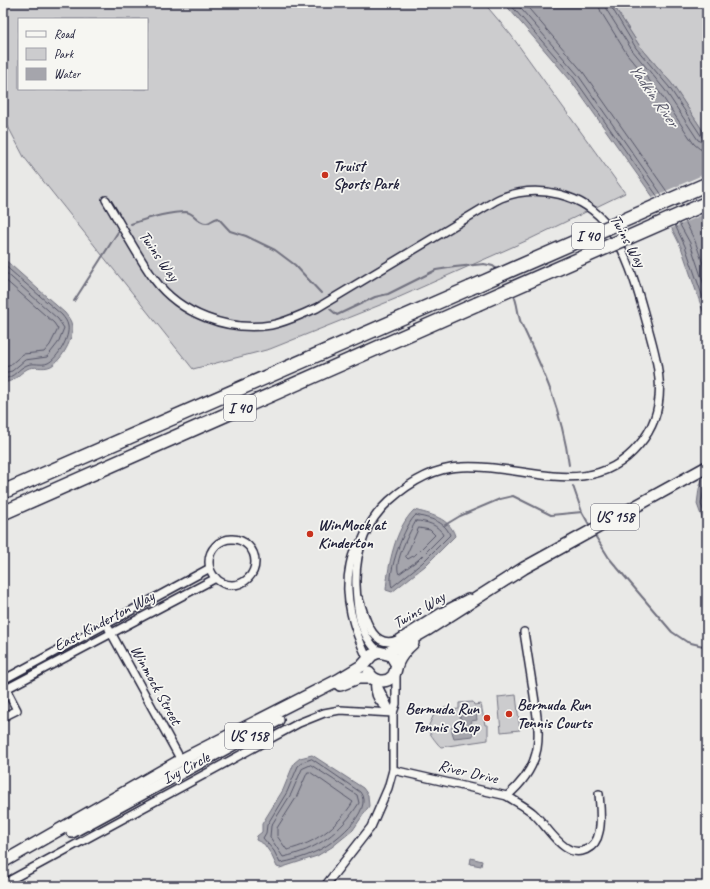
<svg xmlns="http://www.w3.org/2000/svg" width="710" height="889" viewBox="0 0 710 889" font-family="Caveat,sans-serif">
<rect width="100%" height="100%" fill="#e9e9e7"/>
<filter id="ink" filterUnits="userSpaceOnUse"><feTurbulence type="fractalNoise" baseFrequency=".025" numOctaves="2"/><feDisplacementMap in="SourceGraphic" scale="8" xChannelSelector="R" yChannelSelector="G"/><feConvolveMatrix kernelMatrix="1 2 1 2 8 2 1 2 1" color-interpolation-filters="sRGB"/></filter>
<g filter="url(#ink)">
<g fill="#ccccce" stroke="#777784" fill-rule="evenodd">
<path d="M3,3H484L511,35L625,193L528,240L395,299L270,349L193,369L24,157L3,117ZM19,19H147V89H19Z"/>
<polygon points="612,3 707,3 707,137 672,84 639,45"/>
<polygon points="516,695 520,730 501,732 498,697"/>
<path d="M473,702L474,705L481,704L485,725H488V740L441,747C438,745 430,734 428,730L429,725L436,710L449,707L450,710L459,709V703Z"/>
</g>
<g fill="#a5a5ac" stroke="#71717f">
<polygon points="504,3 612,3 639,45 672,84 707,137 707,323 681,247 663,211 571,81"/>
<path d="M3,258L65,313C68,317 71,320 72,326C74,338 62,360 51,366C43,370 34,365 27,369C17,375 16,381 3,383Z"/>
<polygon points="707,463 707,532 697,504 699,489"/>
<path d="M414,510C430,514 450,518 455,536L425,566L392,592L386,590C388,566 395,528 414,510Z"/>
<polygon points="476,712 477,720 471,721 473,736 454,738 452,732 452,727 461,726 460,714"/>
<polygon points="312,755 363,788 368,795 369,806 353,830 332,847 317,856 280,868 277,867 271,854 264,844 256,840 257,836 262,832 262,824 283,790 294,763 300,758"/>
<polygon points="471,858 482,861 481,866 470,864"/>
</g>
<polygon fill="#e9e9e7" points="707,173 707,213 670,229 661,212 650,198"/>
<g fill="none" stroke-linecap="round" stroke-linejoin="round">
<g stroke="#565668" stroke-width="1">
<polyline points="509,3 574,78 658,197"/>
<polyline points="516,3 578,75 662,195"/>
<polyline points="524,3 583,72 668,193"/>
<polyline points="598,3 601,12 627,54 660,93 694,144 700,149 707,150"/>
<polyline points="604,3 606,9 632,50 665,90 698,140 707,144"/>
<polyline points="609,3 636,48 669,87 702,137 707,139"/>
<polyline points="685,221 695,241 707,275"/>
<polyline points="679,223 690,243 707,294"/>
<polyline points="675,225 685,246 707,309"/>
<path d="M3,264L62,315C65,319 67,321 68,326C70,337 58,358 48,363C41,366 34,362 27,365C17,369 16,377 3,379"/>
<polyline points="3,270 58,319 64,328 58,343 47,357 25,360 12,371 3,373"/>
<polyline points="3,278 54,323 58,329 50,345 44,352 23,354 9,366 3,367"/>
<polyline points="707,476 701,504 707,520"/>
<path d="M416,515C430,519 444,520 450,535L422,563L392,587C386,575 405,523 416,515Z"/>
<path d="M416,521C426,521 439,525 443,535L418,560L399,574C393,563 410,531 416,521Z"/>
<polygon points="419,528 430,530 435,535 415,555 408,559 406,557"/>
<path d="M312,759L360,792C375,811 332,845 315,852C305,857 291,861 280,863L274,851L263,838L266,833L267,825L287,792L298,766L303,762Z"/>
<path d="M311,765L357,795L359,803C341,832 317,850 283,857L270,837L271,826L291,794L302,769Z"/>
<path d="M308,772H310L353,802C337,827 316,843 287,850L277,836V828L296,798Z"/>
</g>
<g stroke="#71717f" stroke-width="2">
<path d="M131,224C148,218 167,212 186,212C195,213 198,224 207,223C211,222 213,219 218,218L230,231L246,236L275,250L295,265L321,293"/>
<path d="M513,294C518,302 517,313 521,323C544,371 562,411 569,465"/>
<polyline points="74,301 118,232"/>
<polyline points="330,309 337,315 375,297 388,294 436,270 455,267 484,264 493,266 498,270"/>
<polyline points="573,486 582,512 591,528"/>
<polyline points="445,525 460,516 500,499 513,496 551,515 582,512"/>
<polyline points="594,534 609,558 672,632 687,642 707,647"/>
</g>
<g stroke="#22223b" stroke-width="10">
<g id="street">
<path d="M106,200C122,226 136,254 154,279C180,314 228,332 271,325C287,322 302,314 317,308L480,210C487,206 494,201 501,198C538,183 584,194 608,226C626,251 636,284 644,313C656,358 674,404 639,445C591,503 523,463 461,467C433,468 410,482 389,501C365,523 355,552 356,585C357,608 359,635 379,652"/>
<circle cx="232" cy="562" r="23"/>
<path d="M360,543C354,549 352,556 350,565C343,598 354,630 368,660"/>
<path d="M359,599C365,617 372,650 397,640L441,612L468,598"/>
<polyline points="109,629 182,762"/>
<polyline points="3,680 210,568"/>
<path d="M375,680C373,697 380,704 393,713"/>
<polyline points="375,680 390,710"/>
<polyline points="6,689 216,578"/>
<polyline points="3,717 17,710 5,687"/>
<path d="M393,770L507,796C546,763 540,734 533,689C530,670 527,651 524,632"/>
<path d="M507,796C516,802 525,806 533,813C544,823 552,838 565,847C579,857 596,849 599,832C602,820 600,806 599,794"/>
<polyline points="3,884 299,723 324,713 340,710 393,713"/>
<polyline points="325,886 371,827 388,788 393,770 393,713 396,704 396,671"/>
</g>
</g>
<g stroke="#22223b" stroke-width="14">
<g id="primary">
<polyline points="387,653 427,630 524,568 707,467"/>
<path d="M369,673C374,682 386,684 393,676C396,672 396,668 397,664C401,655 406,649 413,643"/>
<polyline points="340,685 358,678 372,678"/>
<polyline points="72,832 278,720"/>
<polyline points="3,862 181,760 338,680 363,665 372,655 379,652 391,655 397,665"/>
</g>
</g>
<g stroke="#22223b" stroke-width="16">
<g id="highway">
<polyline points="3,492 470,288"/>
<polyline points="3,513 477,304"/>
</g>
</g>
<use href="#street" stroke="#f6f6f2" stroke-width="7"/>
<use href="#primary" stroke="#f6f6f2" stroke-width="11"/>
<use href="#highway" stroke="#f6f6f2" stroke-width="13"/>
<g stroke="#22223b" stroke-width="16" stroke-linecap="butt">
<g id="highway-bridge">
<polyline points="470,288 707,184"/>
<polyline points="477,304 707,203"/>
</g>
</g>
<use href="#highway-bridge" stroke="#f6f6f2" stroke-width="13"/>
</g>
</g>
<g fill="#c8321e" stroke="#f6f6f2" stroke-width="1.5">
<circle cx="325" cy="175" r="4"/>
<circle cx="310" cy="534" r="4"/>
<circle cx="509" cy="714" r="4"/>
<circle cx="487" cy="718" r="4"/>
</g>
<g text-anchor="middle" dominant-baseline="central" stroke-width="3.5" stroke-linejoin="round" paint-order="stroke">
<g fill="#f6f6f2" stroke="#626272" stroke-width="1">
<rect x="572" y="223" width="32" height="26" rx="3"/>
<rect x="224" y="395" width="32" height="26" rx="3"/>
<rect x="591" y="504" width="48" height="26" rx="3"/>
<rect x="225" y="723" width="48" height="26" rx="3"/>
</g>
<g font-size="15" font-weight="bold" fill="#22223b">
<text x="588" y="236">I 40</text>
<text x="240" y="408">I 40</text>
<text x="615" y="517">US 158</text>
<text x="249" y="736">US 158</text>
</g>
<g font-size="16" font-weight="bold" fill="#22223b" stroke="#f6f6f2" text-anchor="start">
<text x="333" y="166">Truist<tspan x="333" dy="18">Sports Park</tspan></text>
<text x="318" y="525">WinMock at<tspan x="318" dy="18">Kinderton</tspan></text>
<text x="517" y="705">Bermuda Run<tspan x="517" dy="18">Tennis Courts</tspan></text>
<text x="479" y="709" text-anchor="end">Bermuda Run<tspan x="479" dy="18">Tennis Shop</tspan></text>
</g>
<g font-size="16" fill="#22223b" stroke="#f6f6f2">
<text transform="translate(628 241) rotate(61)">Twins Way</text>
<text transform="translate(159 256) rotate(55)">Twins Way</text>
<text transform="translate(419 610) rotate(-31)">Twins Way</text>
<text transform="translate(104 621) rotate(-28)">East Kinderton Way</text>
<text transform="translate(156 685) rotate(61)">Winmock Street</text>
<text transform="translate(186 768) rotate(-28)">Ivy Circle</text>
<text transform="translate(468 772) rotate(13)">River Drive</text>
</g>
<g font-size="17" font-style="italic" fill="#565668" stroke="#f6f6f2">
<text transform="translate(654 95) rotate(55)">Yadkin River</text>
</g>
</g>
<rect width="710" height="889" fill="none" stroke="#f6f6f2" stroke-width="16"/>
<rect x="8" y="8" width="694" height="873" fill="none" stroke="#22223b" stroke-width="1.5" filter="url(#ink)"/>
<rect x="18" y="18" width="130" height="72" fill="#f6f6f2" stroke="#a1a1a9"/>
<rect x="26" y="31" width="20" height="6" fill="#f6f6f2" stroke="#a1a1a9"/>
<text x="54" y="38" font-size="12" fill="#22223b">Road</text>
<rect x="26" y="48" width="20" height="12" fill="#ccccce" stroke="#a1a1a9"/>
<text x="54" y="58" font-size="12" fill="#22223b">Park</text>
<rect x="26" y="68" width="20" height="12" fill="#a5a5ac" stroke="#a1a1a9"/>
<text x="54" y="78" font-size="12" fill="#22223b">Water</text>
</svg>
